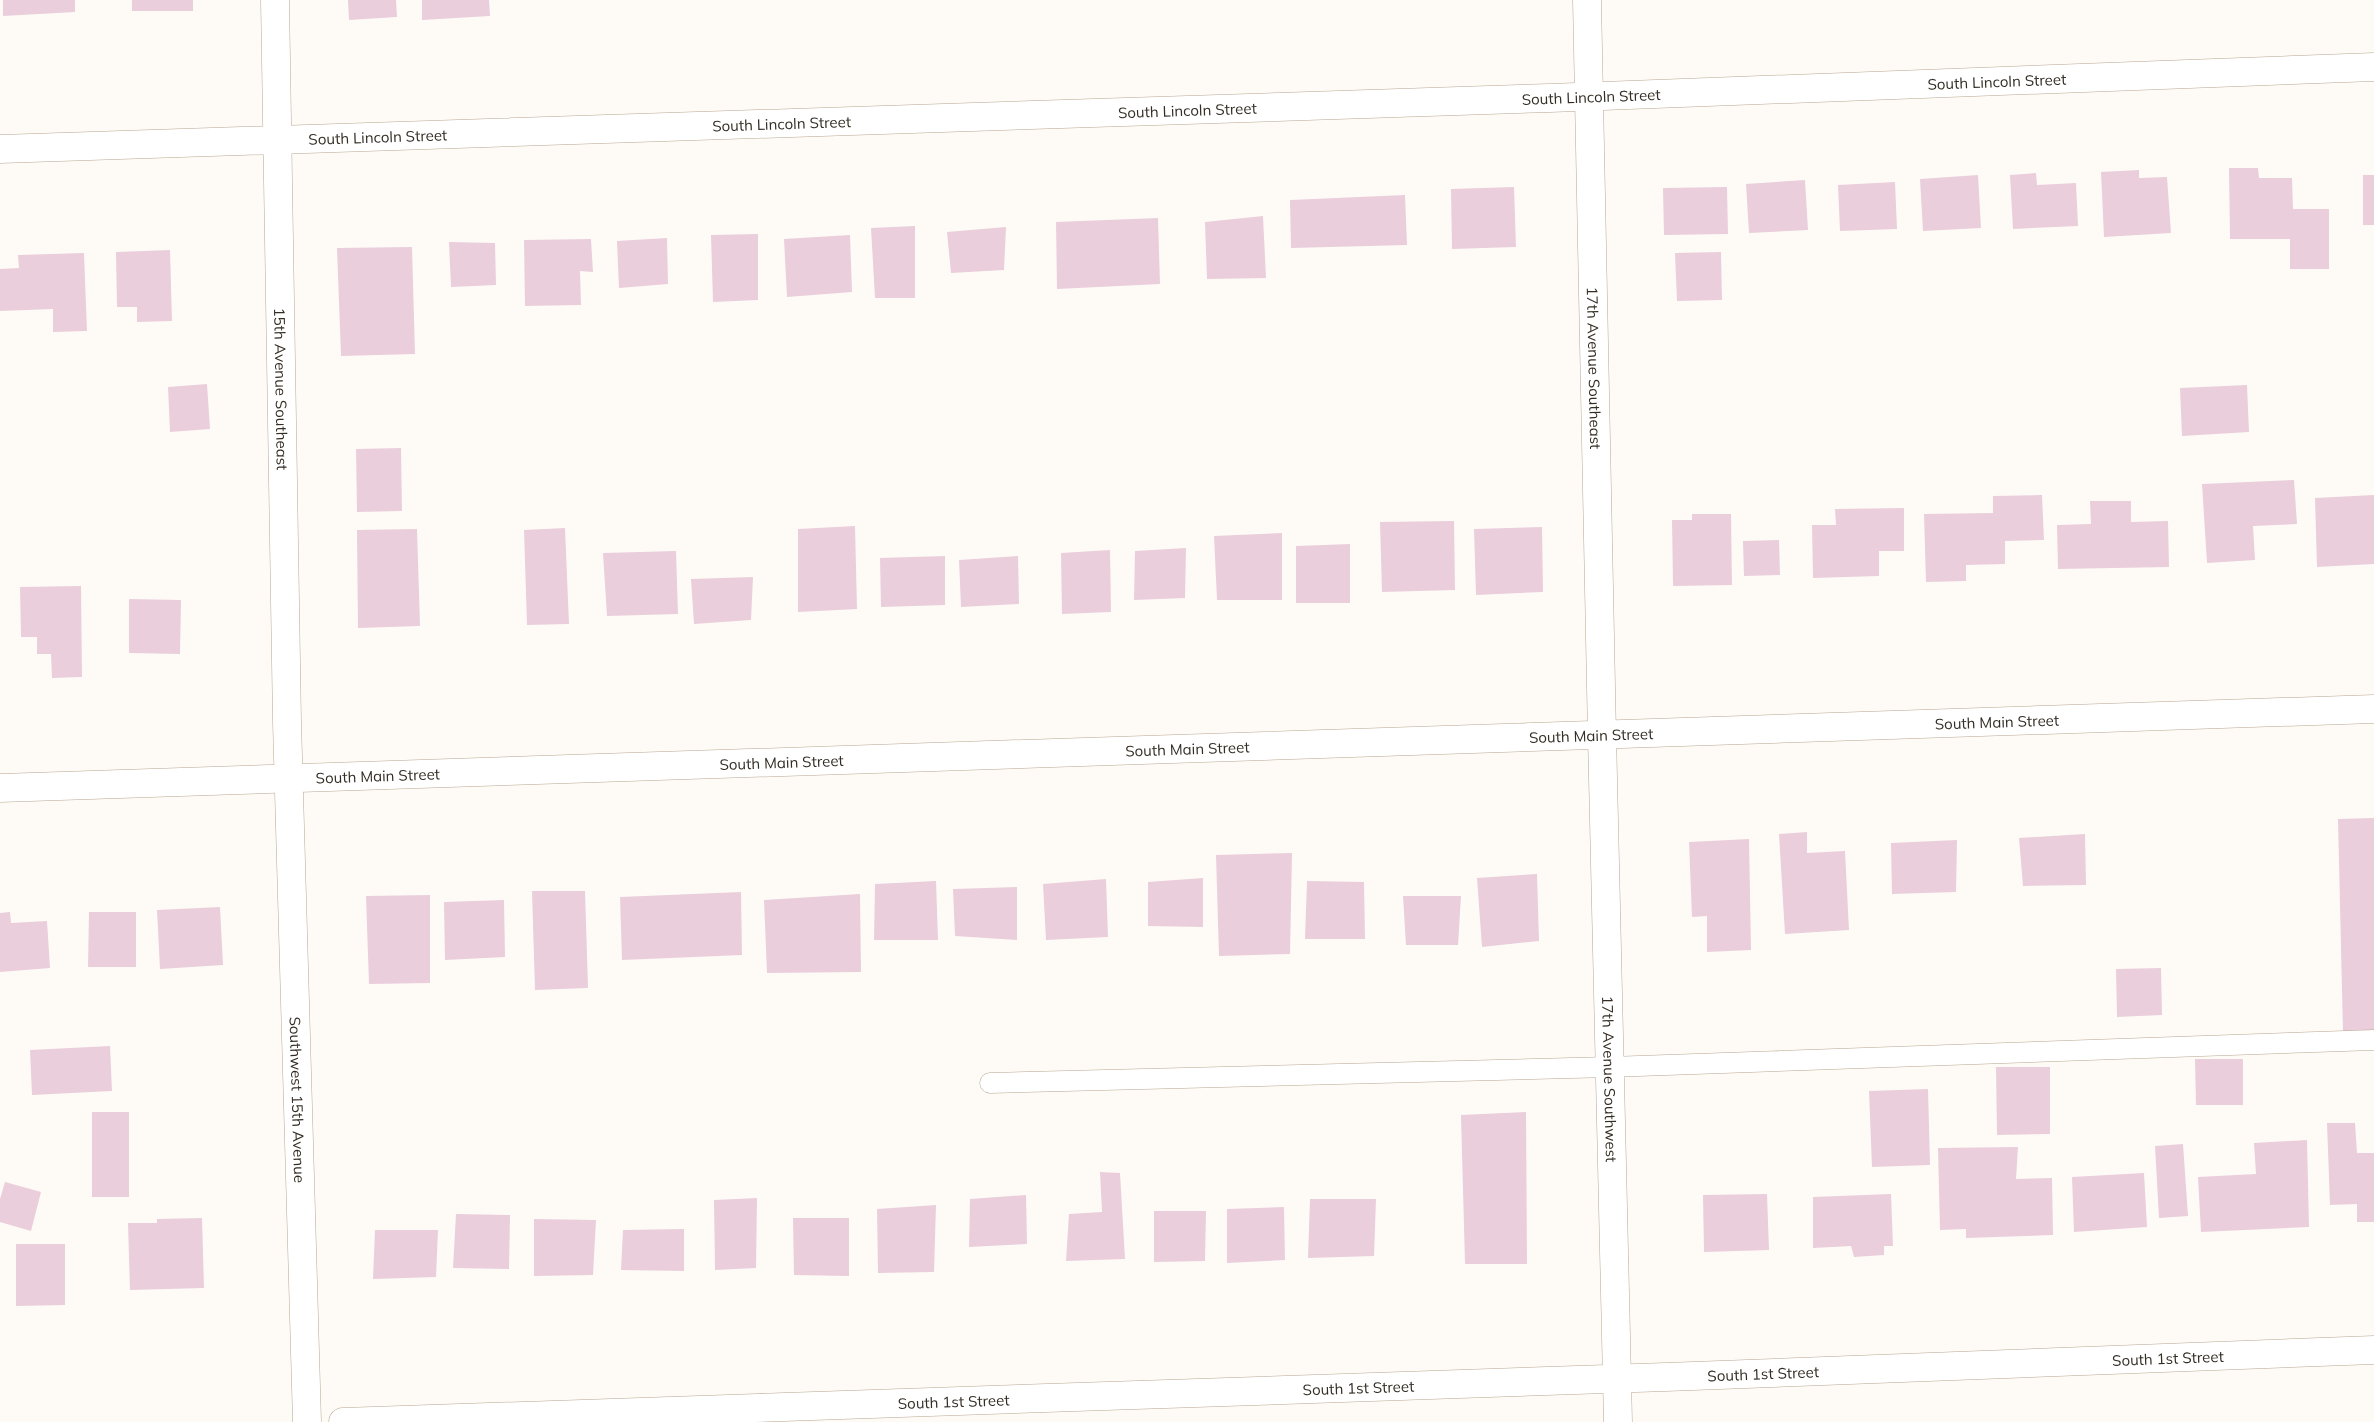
<svg xmlns="http://www.w3.org/2000/svg" width="2374" height="1422" viewBox="0 0 2374 1422" font-family="Mulish,sans-serif">
<rect width="100%" height="100%" fill="#fefbf6"/>
<g fill="#eacedc">
<polygon points="3,0 75,0 75,12 3,16"/>
<rect x="132" y="0" width="61" height="11"/>
<polygon points="348,0 396,0 397,17 349,20"/>
<polygon points="422,0 489,0 490,16 422,20"/>
<polygon points="2229,168 2258,168 2259,178 2292,178 2293,209 2329,209 2329,269 2290,269 2290,239 2230,239"/>
<polygon points="2139,170 2139,178 2167,177 2171,233 2104,237 2101,172"/>
<polygon points="2036,173 2037,185 2076,183 2078,226 2013,229 2010,175"/>
<polygon points="1978,175 1981,228 1923,231 1920,179"/>
<rect x="2363" y="175" width="11" height="50"/>
<polygon points="1805,180 1808,230 1749,233 1746,184"/>
<polygon points="1895,182 1897,229 1840,231 1838,185"/>
<polygon points="1514,187 1516,247 1452,249 1451,189"/>
<polygon points="1727,187 1728,234 1664,235 1663,188"/>
<polygon points="1405,195 1407,245 1291,248 1290,200"/>
<polygon points="1263,216 1266,278 1207,279 1205,222"/>
<polygon points="1158,218 1160,284 1057,289 1056,222"/>
<polygon points="915,226 915,298 875,298 871,228"/>
<polygon points="1006,227 1004,270 951,273 947,232"/>
<polygon points="758,234 758,300 713,302 711,235"/>
<polygon points="850,235 852,292 787,297 784,239"/>
<polygon points="667,238 668,284 619,288 617,241"/>
<polygon points="591,239 593,272 580,271 581,305 525,306 524,240"/>
<polygon points="449,242 495,243 496,285 451,287"/>
<polygon points="412,247 415,354 341,356 337,248"/>
<polygon points="170,250 172,321 137,322 137,307 117,307 116,252"/>
<polygon points="1721,252 1722,300 1677,301 1675,253"/>
<polygon points="84,253 87,331 53,332 53,309 0,311 0,269 19,268 18,255"/>
<polygon points="207,384 210,429 170,432 168,387"/>
<polygon points="2247,385 2249,432 2182,436 2180,388"/>
<polygon points="401,448 402,511 357,512 356,449"/>
<polygon points="2294,480 2297,524 2253,526 2255,560 2207,563 2202,484"/>
<polygon points="2042,495 2044,540 2005,541 2005,564 1966,565 1966,581 1926,582 1924,514 1993,513 1993,496"/>
<polygon points="2374,495 2374,564 2317,567 2315,498"/>
<polygon points="2090,501 2131,501 2131,522 2168,521 2169,567 2058,569 2057,525 2091,524"/>
<polygon points="1904,508 1904,551 1879,551 1879,576 1813,578 1812,525 1836,525 1835,509"/>
<polygon points="1692,514 1731,514 1732,585 1673,586 1672,520 1692,520"/>
<polygon points="1454,521 1455,590 1382,592 1380,522"/>
<polygon points="855,526 857,609 798,612 798,529"/>
<polygon points="1542,527 1543,592 1476,595 1474,529"/>
<polygon points="565,528 569,624 527,625 524,530"/>
<polygon points="417,529 420,626 358,628 357,530"/>
<polygon points="1282,533 1282,600 1217,600 1214,536"/>
<polygon points="1779,540 1780,575 1744,576 1743,541"/>
<polygon points="1350,544 1350,603 1296,603 1296,546"/>
<polygon points="1186,548 1185,598 1134,600 1135,551"/>
<polygon points="1110,550 1111,612 1062,614 1061,553"/>
<polygon points="676,551 678,614 607,616 603,553"/>
<polygon points="945,556 945,605 881,607 880,558"/>
<polygon points="1018,556 1019,604 961,607 959,560"/>
<polygon points="753,577 751,620 694,624 691,579"/>
<polygon points="81,586 82,677 52,678 51,654 37,654 37,637 21,637 20,587"/>
<polygon points="129,599 181,600 180,654 129,653"/>
<polygon points="2374,818 2374,1032 2343,1033 2338,819"/>
<polygon points="1807,832 1807,853 1845,851 1849,930 1785,934 1779,834"/>
<polygon points="2085,834 2086,885 2023,886 2019,838"/>
<polygon points="1749,839 1751,950 1707,952 1707,916 1692,917 1689,842"/>
<polygon points="1957,840 1956,892 1892,894 1891,843"/>
<polygon points="1292,853 1290,954 1219,956 1216,855"/>
<polygon points="1537,874 1539,941 1482,947 1477,878"/>
<polygon points="1203,878 1203,927 1148,926 1148,882"/>
<polygon points="1106,879 1108,937 1046,940 1043,884"/>
<polygon points="936,881 938,940 874,940 875,884"/>
<polygon points="1307,881 1364,882 1365,939 1305,939"/>
<polygon points="1017,887 1017,940 955,936 953,889"/>
<polygon points="532,891 585,891 588,988 535,990"/>
<polygon points="741,892 742,955 622,960 620,897"/>
<polygon points="860,894 861,972 767,973 764,900"/>
<polygon points="430,895 430,983 369,984 366,896"/>
<polygon points="1403,896 1461,896 1458,945 1406,945"/>
<polygon points="504,900 505,957 445,960 444,902"/>
<polygon points="220,907 223,965 160,969 157,910"/>
<polygon points="10,912 11,923 47,921 50,968 0,972 0,913"/>
<polygon points="89,912 136,912 136,967 88,967"/>
<polygon points="2161,968 2162,1015 2117,1017 2116,969"/>
<polygon points="110,1046 112,1091 32,1095 30,1050"/>
<polygon points="2195,1059 2243,1059 2243,1105 2196,1105"/>
<polygon points="1996,1067 2050,1067 2050,1134 1997,1135"/>
<polygon points="1928,1089 1930,1165 1872,1167 1869,1091"/>
<rect x="92" y="1112" width="37" height="85"/>
<polygon points="1526,1112 1527,1264 1465,1264 1461,1115"/>
<polygon points="2327,1123 2355,1123 2357,1153 2374,1153 2374,1222 2357,1222 2357,1204 2330,1205"/>
<polygon points="2307,1140 2309,1227 2201,1232 2198,1177 2256,1174 2254,1143"/>
<polygon points="2183,1144 2188,1216 2159,1218 2155,1146"/>
<polygon points="2018,1147 2016,1179 2052,1178 2053,1235 1966,1238 1966,1229 1940,1230 1938,1148"/>
<polygon points="1100,1172 1120,1173 1125,1259 1066,1261 1069,1214 1102,1212"/>
<polygon points="2144,1173 2147,1227 2074,1232 2072,1177"/>
<polygon points="5,1182 41,1192 31,1231 0,1222 0,1199"/>
<polygon points="1767,1194 1769,1250 1704,1252 1703,1195"/>
<polygon points="1891,1194 1893,1246 1884,1246 1884,1255 1854,1257 1851,1246 1813,1248 1813,1197"/>
<polygon points="1026,1195 1027,1244 969,1247 970,1199"/>
<polygon points="757,1198 756,1268 715,1270 714,1200"/>
<polygon points="1310,1199 1376,1199 1374,1256 1308,1258"/>
<polygon points="936,1205 934,1272 878,1273 877,1209"/>
<polygon points="1284,1207 1285,1260 1227,1263 1227,1209"/>
<polygon points="1154,1211 1206,1211 1205,1261 1154,1262"/>
<polygon points="456,1214 510,1215 509,1269 453,1268"/>
<polygon points="202,1218 204,1288 130,1290 128,1223 157,1223 157,1219"/>
<polygon points="793,1218 849,1218 849,1276 794,1275"/>
<polygon points="534,1219 596,1220 593,1275 534,1276"/>
<polygon points="684,1229 684,1271 621,1270 623,1230"/>
<polygon points="375,1230 438,1230 436,1277 373,1279"/>
<polygon points="16,1244 65,1244 65,1305 16,1306"/>
</g>
<g fill="none" stroke-linecap="round" stroke-linejoin="round">
<g stroke="#b8a792" stroke-width="21">
<polyline id="lane" points="990,1083 1610,1067 2374,1040"/>
</g>
<g stroke="#b8a792" stroke-width="29">
<g id="street">
<path id="s1" d="M275,0L287,722L307,1422"/>
<path id="s2" d="M0,149L1550,98L2374,67"/>
<path id="s3" d="M1602,735L1618,1422"/>
<path id="s4" d="M343,1422L1666,1377L2374,1350"/>
</g>
</g>
<g stroke="#b8a792" stroke-width="29">
<g id="secondary">
<path id="s5" d="M1587,0L1602,735"/>
<path id="s6" d="M0,788L2374,709"/>
</g>
</g>
<use href="#lane" stroke="#fff" stroke-width="20"/>
<use href="#street" stroke="#fff" stroke-width="28"/>
<use href="#secondary" stroke="#fff" stroke-width="28"/>
</g>
<g text-anchor="middle" dominant-baseline="central" stroke-width="4" stroke-linejoin="round" paint-order="stroke">
<g font-size="15" fill="#332d24" stroke="#fff">
<text stroke="none"><textPath href="#s2" startOffset="1998">South Lincoln Street</textPath></text>
<text stroke="none"><textPath href="#s2" startOffset="1592">South Lincoln Street</textPath></text>
<text stroke="none"><textPath href="#s2" startOffset="1188">South Lincoln Street</textPath></text>
<text stroke="none"><textPath href="#s2" startOffset="782">South Lincoln Street</textPath></text>
<text stroke="none"><textPath href="#s2" startOffset="378">South Lincoln Street</textPath></text>
<text stroke="none"><textPath href="#s5" startOffset="368">17th Avenue Southeast</textPath></text>
<text stroke="none"><textPath href="#s1" startOffset="389">15th Avenue Southeast</textPath></text>
<text stroke="none"><textPath href="#s6" startOffset="1998">South Main Street</textPath></text>
<text stroke="none"><textPath href="#s6" startOffset="1592">South Main Street</textPath></text>
<text stroke="none"><textPath href="#s6" startOffset="1188">South Main Street</textPath></text>
<text stroke="none"><textPath href="#s6" startOffset="782">South Main Street</textPath></text>
<text stroke="none"><textPath href="#s6" startOffset="378">South Main Street</textPath></text>
<text stroke="none"><textPath href="#s3" startOffset="344">17th Avenue Southwest</textPath></text>
<text stroke="none"><textPath href="#s1" startOffset="1100">Southwest 15th Avenue</textPath></text>
<text stroke="none"><textPath href="#s4" startOffset="1826">South 1st Street</textPath></text>
<text stroke="none"><textPath href="#s4" startOffset="1421">South 1st Street</textPath></text>
<text stroke="none"><textPath href="#s4" startOffset="1016">South 1st Street</textPath></text>
<text stroke="none"><textPath href="#s4" startOffset="611">South 1st Street</textPath></text>
</g>
</g>
</svg>
